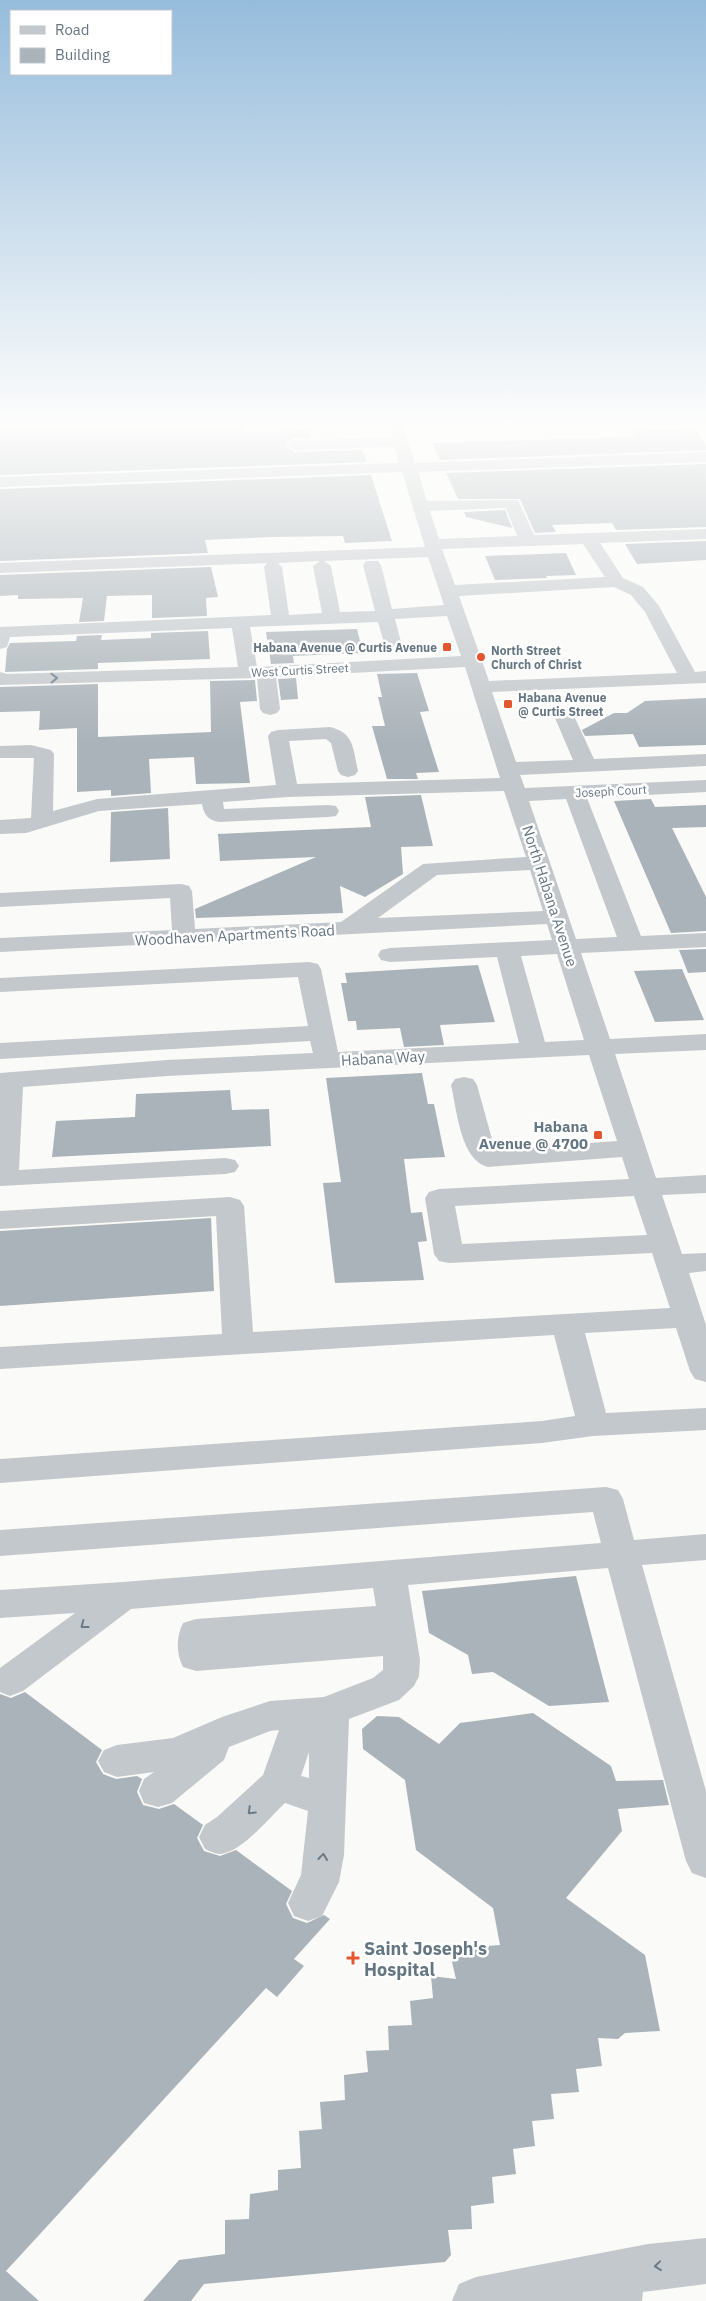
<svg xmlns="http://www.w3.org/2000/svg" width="706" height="2301" viewBox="0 0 706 2301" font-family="'IBM Plex Sans',sans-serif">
<rect width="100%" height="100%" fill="#fafaf8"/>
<g fill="#aab3b9">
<polygon points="0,421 136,421 136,425 241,422 243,432 309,430 311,438 294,438 289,441 286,446 295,452 362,450 367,462 0,475"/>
<polygon points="695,429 706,445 706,450 440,460 432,443 635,437 631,431"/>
<polygon points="706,464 706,527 616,530 612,523 552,525 556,532 535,533 520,499 458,499 446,473"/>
<polygon points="371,475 392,541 345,543 343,536 271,537 205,540 208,553 0,561 0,489"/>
<polygon points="505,510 512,528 466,517 464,512"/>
<polygon points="706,541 706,560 637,564 625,544"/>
<polygon points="566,553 576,575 546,576 547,578 495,580 485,556"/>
<polygon points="211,567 218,597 206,598 207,616 152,618 152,595 107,596 104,621 79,622 83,598 18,599 18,595 0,596 0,575"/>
<polygon points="357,629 363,653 293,656 294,663 271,664 266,632"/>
<polygon points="208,631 210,659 98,663 98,669 5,672 7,649 10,643 76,641 77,636 102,635 101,640 151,638 151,633"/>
<polygon points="417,673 429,711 420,712 439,772 416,773 418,779 387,779 372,726 385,726 378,697 382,697 377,674"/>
<polygon points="296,678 298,699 281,700 278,679"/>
<polygon points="255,680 257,701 240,702 250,783 196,784 194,757 149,759 151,793 111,796 111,790 77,792 77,728 39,730 40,711 0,712 0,687 98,684 98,737 211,732 210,681"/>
<polygon points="706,698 706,745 639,747 633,734 585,736 582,730 614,713 627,713 645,701"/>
<polygon points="421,795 433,846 401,847 403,874 365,897 340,886 343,913 196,918 195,909 316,857 220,861 218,834 371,827 365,797"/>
<polygon points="651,799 655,807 706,805 706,827 672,828 706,897 706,931 671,933 614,801"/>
<polygon points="168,808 170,859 110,862 111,812"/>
<polygon points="706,949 706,972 688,973 679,950"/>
<polygon points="478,965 495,1022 440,1025 444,1045 404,1047 400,1028 357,1030 356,1021 348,1021 341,983 347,983 345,973"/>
<polygon points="682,969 704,1020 655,1022 634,971"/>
<polygon points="422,1073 428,1104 434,1104 445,1157 404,1159 411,1213 422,1212 427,1241 418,1242 424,1280 335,1283 323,1183 341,1182 326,1078"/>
<polygon points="230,1090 232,1110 269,1109 271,1146 52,1157 56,1121 135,1117 136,1094"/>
<polygon points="211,1218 214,1291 0,1306 0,1231"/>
<polygon points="576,1576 609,1702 549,1706 493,1672 472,1674 468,1655 429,1633 422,1591"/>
<polygon points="25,1692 102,1750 96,1762 103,1774 116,1779 137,1776 142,1779 137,1792 143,1805 159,1809 174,1804 203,1825 197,1838 204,1851 220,1856 236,1850 292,1891 286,1904 293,1918 307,1923 324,1915 330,1919 294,1959 304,1966 277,1997 266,1988 6,2271 39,2301 0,2301 0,1694 11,1698"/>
<polygon points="533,1713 611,1766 616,1781 663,1780 669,1805 618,1809 622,1831 566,1898 645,1955 660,2031 625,2033 618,2039 598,2038 602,2066 576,2069 579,2092 551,2094 554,2119 532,2121 535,2146 513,2149 516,2174 492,2177 494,2203 471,2206 472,2229 448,2230 451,2255 445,2262 204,2284 191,2301 143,2301 179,2260 225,2254 225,2220 249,2219 250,2194 278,2190 278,2170 301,2168 299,2131 322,2129 320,2102 345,2100 344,2075 368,2072 366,2051 389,2050 388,2026 412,2025 410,2001 433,1998 431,1976 456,1979 449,1949 500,1945 493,1908 416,1850 405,1780 363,1749 362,1729 377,1716 399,1717 439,1744 460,1723"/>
</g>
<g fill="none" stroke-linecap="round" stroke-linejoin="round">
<g fill="#c3c8cc" fill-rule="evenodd">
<path d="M387,421H401L415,463L706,452V462L418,472L427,501L518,500L534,535L706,529V539L600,543L623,578L643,587L659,606L695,672L706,671V683L492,692L516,762L573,760L555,718L558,714L565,712L572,714L575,718L594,759L706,754V766L520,775L525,788L706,780V792L587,798L641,936L706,933V947L581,953L610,1039L706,1034V1050L615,1054L656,1178L706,1175V1193L662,1195L682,1254L706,1253V1271L689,1273L706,1325V1382L695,1379L690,1371L676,1328L585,1333L606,1413L706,1408V1430L593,1436L542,1443L0,1483V1459L542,1421L575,1416L554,1335L0,1369V1347L222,1334L216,1216L0,1229V1211L230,1197L240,1200L244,1206L253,1332L670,1308L652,1253L449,1263L439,1261L434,1254L425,1198L429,1192L439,1189L629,1179L622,1157L488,1167C460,1160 457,1110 451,1085L455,1079L464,1077L473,1079L477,1085L495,1150L617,1141L589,1055L167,1076L23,1087L19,1170L225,1158L235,1160L239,1166L235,1172L225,1174L0,1186V1073L167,1060L313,1053L310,1041L0,1059V1043L308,1026L298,977L0,992V978L309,962L318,964L321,969L338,1052L519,1043L497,957L390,962L381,960L378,955L381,950L390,948L552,940L547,924L0,952V938L172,930L170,898L0,907V893L181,884L189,886L192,891L195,929L341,922L423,864L526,857L504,791L288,797L223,802L224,809L328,805L336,806L339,811L336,816L328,817L219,822C208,820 204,815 202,804L99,811L26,833L0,834V820L31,818L34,758H0V746L31,745L51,750L54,754L53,811L97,799L276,785L268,736L271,732L278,730L330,727C355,733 353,750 358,771L355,775L348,777L341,775L338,771L331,743L326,739L289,741L297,784L500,778L465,667L276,677L280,709L277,713L270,715L263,713L260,709L257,678L0,685V672L7,674L238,667L232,628L10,637L7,647L0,649V627L271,615L264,567L267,563L0,573V563L425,547L402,472L0,487V477L399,463L394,447L295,450L290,448L287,445L290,442L295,440L392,438ZM506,508L517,536L439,539L430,511ZM583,544L605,577L455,585L442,549ZM428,557L444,605L392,609L381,565L378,561H366L363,565L375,611L340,612L331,566L324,561ZM320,561L313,566L322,613L289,615L282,567L278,563ZM614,587L631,595L645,612L677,673L489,681L459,596ZM447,616L461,656L257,667L250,627L378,622L386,650L393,652L400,650L402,646L395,619ZM566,799L617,937L576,939L529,801ZM530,870L543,911L378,918L437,875ZM557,954L584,1040L545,1042L521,956ZM634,1196L647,1235L462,1244L455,1206Z"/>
<path d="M606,1487L618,1490L623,1499L634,1540L706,1534V1560L642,1565L706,1791V1878L692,1873L686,1861L608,1568L408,1585L420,1660L419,1676L414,1686L399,1700L349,1719L344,1855L339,1882L322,1916L308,1921L294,1916L288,1903L301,1875L308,1811L285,1803C270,1817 242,1852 220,1854C216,1854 209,1851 205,1849L199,1837L205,1825L217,1817L263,1775L279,1730L270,1731L229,1747L224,1760L172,1803L158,1807L144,1803L139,1791L144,1779L154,1772L117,1777L104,1772L98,1761L104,1750L117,1745L173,1738L222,1717L270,1701L324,1697L373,1678L383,1670V1656L196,1671L183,1667C176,1653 176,1637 183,1623L196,1619L376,1606L373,1588L131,1609L23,1691L10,1696L0,1692V1668L75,1613L0,1618V1590L123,1582L601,1543L593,1512L0,1556V1530ZM309,1752V1778L301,1776Z"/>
<polygon points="706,2238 706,2284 643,2292 642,2301 452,2301 459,2284 476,2277 648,2244"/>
</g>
</g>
<defs><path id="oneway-chevron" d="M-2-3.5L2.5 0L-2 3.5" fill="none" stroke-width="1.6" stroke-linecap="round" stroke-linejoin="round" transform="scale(1.25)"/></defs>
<g stroke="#6a7a87">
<use href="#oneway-chevron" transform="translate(54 678) rotate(-2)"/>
<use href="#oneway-chevron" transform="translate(84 1625) rotate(143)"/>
<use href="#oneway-chevron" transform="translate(251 1811) rotate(136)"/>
<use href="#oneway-chevron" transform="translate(323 1857) rotate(-84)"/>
<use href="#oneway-chevron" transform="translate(658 2266) rotate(174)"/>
</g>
<linearGradient id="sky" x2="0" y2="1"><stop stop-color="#96bcdc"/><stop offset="0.57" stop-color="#fdfdfc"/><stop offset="1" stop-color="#fdfdfc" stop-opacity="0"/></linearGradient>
<rect width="706" height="743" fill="url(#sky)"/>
<g fill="#e4572e" stroke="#fff" stroke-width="2">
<rect x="442" y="642" width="10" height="10" rx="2.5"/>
<circle cx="481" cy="657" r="5"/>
<rect x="503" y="699" width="10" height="10" rx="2.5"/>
<rect x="593" y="1130" width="10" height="10" rx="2.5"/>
<path d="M350.5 1950.5h5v5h5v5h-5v5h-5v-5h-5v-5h5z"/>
</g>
<g text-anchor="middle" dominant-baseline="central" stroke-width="5" stroke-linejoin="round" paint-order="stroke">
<g font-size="12" font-weight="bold" fill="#657683" stroke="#fff" text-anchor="start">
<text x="437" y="647" text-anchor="end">Habana Avenue @ Curtis Avenue</text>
<text x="491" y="650">North Street<tspan x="491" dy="14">Church of Christ</tspan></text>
<text x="518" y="697">Habana Avenue<tspan x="518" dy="14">@ Curtis Street</tspan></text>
</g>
<g font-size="12" fill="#657683" stroke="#fff">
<text transform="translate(300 670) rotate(-3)">West Curtis Street</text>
<text transform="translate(611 791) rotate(-3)">Joseph Court</text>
</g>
<g font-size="15" fill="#657683" stroke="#fff">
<text transform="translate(550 896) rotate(72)">North Habana Avenue</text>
<text transform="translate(235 935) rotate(-3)">Woodhaven Apartments Road</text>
<text transform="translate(383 1058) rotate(-3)">Habana Way</text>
</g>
<g font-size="15" font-weight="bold" fill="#657683" stroke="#fff" text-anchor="end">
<text x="588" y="1126">Habana<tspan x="588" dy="17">Avenue @ 4700</tspan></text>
</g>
<g font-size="18" font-weight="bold" fill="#657683" stroke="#fff" text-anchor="start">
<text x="364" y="1948">Saint Joseph's<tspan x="364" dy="21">Hospital</tspan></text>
</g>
</g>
<rect x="10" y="10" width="162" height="65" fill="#ffffff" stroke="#c1c8cd"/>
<rect x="20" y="26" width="25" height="8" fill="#c3c8cc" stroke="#c1c8cd"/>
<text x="55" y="35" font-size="15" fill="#657683">Road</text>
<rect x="20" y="48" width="25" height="15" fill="#aab3b9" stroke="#c1c8cd"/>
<text x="55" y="60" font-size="15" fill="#657683">Building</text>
</svg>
